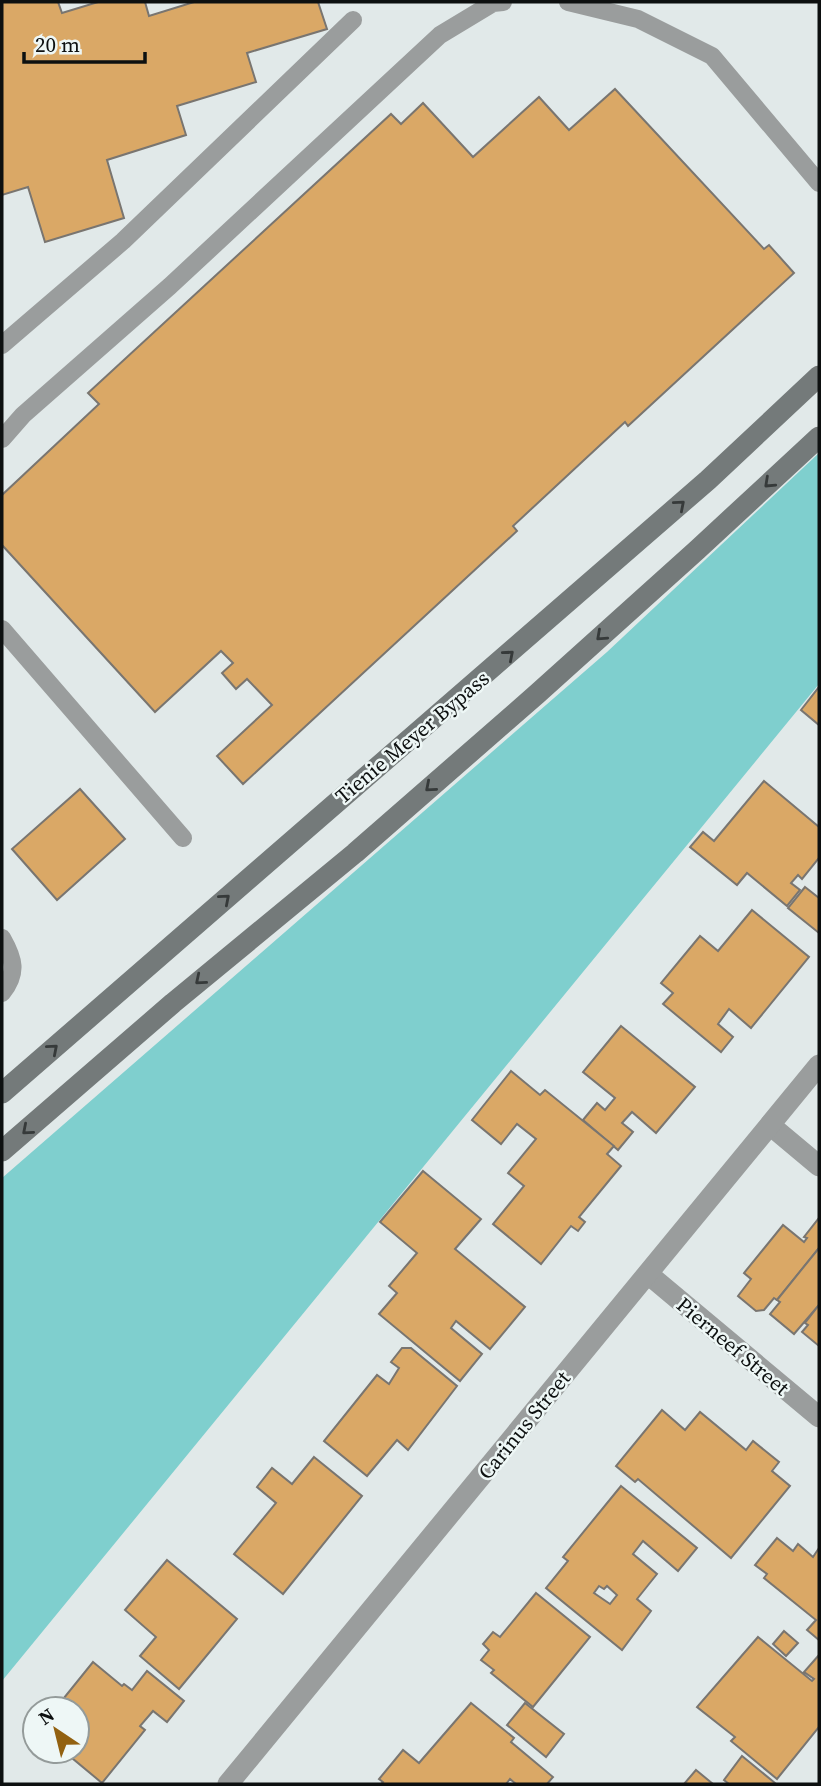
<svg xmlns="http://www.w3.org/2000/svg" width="821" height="1786" viewBox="0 0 821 1786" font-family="'Source Serif 4',serif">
<rect width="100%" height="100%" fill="#e1e9e9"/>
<polygon fill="#7fcfce" points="819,453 819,684 2,1681 2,1178 607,652"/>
<g fill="#daa866" stroke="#797570" stroke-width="2" fill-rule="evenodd">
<polygon points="2,2 58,2 62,13 98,2 145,2 149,16 194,2 318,2 327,29 247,53 256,82 177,106 186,135 107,160 124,218 45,242 28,187 2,195"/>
<polygon points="615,89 764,249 769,245 794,273 628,426 625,422 513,526 517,531 243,784 217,756 272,705 247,679 236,689 222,673 233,663 221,651 155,712 2,545 2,495 99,404 88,393 391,114 401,124 423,103 473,157 539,97 569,130"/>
<polygon points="819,687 819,725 801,710"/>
<polygon points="764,781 819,827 819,858 802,879 798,875 791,883 800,890 787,906 747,873 737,885 690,847 703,832 714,841"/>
<polygon points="80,789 125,839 57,900 12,849"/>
<polygon points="805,887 819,898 819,933 788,908"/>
<polygon points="752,910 809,957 751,1028 729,1009 718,1024 733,1037 721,1052 663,1004 673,993 661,983 700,936 718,951"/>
<polygon points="621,1026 695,1087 656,1133 632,1112 622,1123 633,1132 618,1150 583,1120 597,1103 605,1110 615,1098 583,1072"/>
<polygon points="511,1071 540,1095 545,1090 614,1146 607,1154 621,1166 579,1217 585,1222 578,1231 571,1226 541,1264 493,1224 524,1186 508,1173 536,1139 517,1124 501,1144 472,1120"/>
<polygon points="423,1171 481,1219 455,1249 525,1307 490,1349 456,1321 451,1328 482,1354 460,1381 379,1314 397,1293 389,1286 417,1253 380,1222"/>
<polygon points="819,1218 819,1248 777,1300 774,1298 764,1310 756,1311 738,1296 751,1279 744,1273 783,1225 804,1242 807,1238 804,1237"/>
<polygon points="819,1248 819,1305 794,1334 770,1314 780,1302 777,1300"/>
<polygon points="819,1305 819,1346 802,1332 808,1325 805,1323"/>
<polygon points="402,1348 411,1348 457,1386 408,1450 397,1440 367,1476 324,1441 377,1375 389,1384 399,1368 391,1362"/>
<polygon points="662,1410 685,1430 700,1412 746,1450 753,1441 779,1462 772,1471 790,1486 731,1558 638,1479 635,1482 616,1466"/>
<polygon points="314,1457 362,1496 283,1594 234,1554 276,1503 257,1487 272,1468 292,1484"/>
<path d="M621,1486L697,1548L678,1571L643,1541L633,1554L657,1574L637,1599L651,1611L622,1650L546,1588L568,1561L563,1557ZM599,1586L604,1589L607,1586L617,1595L610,1604L594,1593Z"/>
<polygon points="777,1538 793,1551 798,1544 813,1557 819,1548 819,1640 807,1630 816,1620 764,1578 767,1574 755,1565"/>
<polygon points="167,1560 237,1619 179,1689 140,1656 156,1637 125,1610"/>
<polygon points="536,1593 590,1637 533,1707 491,1673 494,1670 481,1660 489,1650 483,1644 493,1632 500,1637"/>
<polygon points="784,1631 798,1643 786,1656 773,1644"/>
<polygon points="758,1637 812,1681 814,1679 804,1672 819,1655 819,1727 777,1779 731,1741 735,1737 697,1707"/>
<polygon points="93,1662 122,1686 124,1684 132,1690 147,1671 184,1701 167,1722 153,1711 140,1726 145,1730 102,1783 72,1758 85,1742 81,1738 77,1743 77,1709 55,1709"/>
<polygon points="471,1703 514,1738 511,1742 553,1777 547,1784 516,1784 510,1779 506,1784 381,1784 383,1782 379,1779 403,1750 419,1763"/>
<polygon points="525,1703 564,1734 546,1757 507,1725"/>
<polygon points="742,1756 775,1783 774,1784 729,1784 724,1780"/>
<polygon points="696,1770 713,1784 684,1784"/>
</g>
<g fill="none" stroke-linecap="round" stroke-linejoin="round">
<g stroke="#9a9d9d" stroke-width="18">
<polyline points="568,2 638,19 712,56 819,183"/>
<polyline points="2,345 123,241 353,20"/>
<polyline points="2,439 23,415 170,286 440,35 493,3 503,2"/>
<polyline points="2,629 183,838"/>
<path d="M2,938C14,959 18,973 2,993"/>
</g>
<g stroke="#9a9d9d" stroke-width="21">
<polyline points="770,1125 819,1166"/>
<polyline points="648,1274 819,1417"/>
<polyline points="228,1784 819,1065"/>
</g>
<g stroke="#747a7a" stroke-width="21">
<polyline points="2,1093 708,480 819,376"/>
<polyline points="2,1151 173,1003 355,853 537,694 697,550 819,437"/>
</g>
</g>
<defs><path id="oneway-chevron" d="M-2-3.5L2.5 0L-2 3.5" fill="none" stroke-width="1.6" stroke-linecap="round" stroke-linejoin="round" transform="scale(1.75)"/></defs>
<g stroke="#363a3a">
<use href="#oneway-chevron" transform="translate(769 483) rotate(137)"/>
<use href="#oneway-chevron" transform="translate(680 505) rotate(-41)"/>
<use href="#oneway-chevron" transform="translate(601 636) rotate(138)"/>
<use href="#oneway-chevron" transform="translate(509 655) rotate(-41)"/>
<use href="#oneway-chevron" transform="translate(430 787) rotate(139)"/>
<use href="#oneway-chevron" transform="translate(225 899) rotate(-41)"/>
<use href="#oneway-chevron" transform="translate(200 980) rotate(140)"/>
<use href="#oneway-chevron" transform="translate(53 1049) rotate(-41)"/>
<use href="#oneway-chevron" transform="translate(27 1130) rotate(139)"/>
</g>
<g text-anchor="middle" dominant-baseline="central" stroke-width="5" stroke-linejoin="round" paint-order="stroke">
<g font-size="21" fill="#0d1010" stroke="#eef7f6">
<text transform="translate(412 737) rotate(-40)">Tienie Meyer Bypass</text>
<text transform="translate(733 1346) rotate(40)">Pierneef Street</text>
<text transform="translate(524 1425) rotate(-51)">Carinus Street</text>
</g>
</g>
<rect width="821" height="1786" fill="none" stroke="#0d1010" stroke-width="7"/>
<g transform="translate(56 1730) rotate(325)"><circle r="33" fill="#eef7f6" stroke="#949b9a" stroke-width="2"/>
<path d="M0-5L12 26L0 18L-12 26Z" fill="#926110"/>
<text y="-10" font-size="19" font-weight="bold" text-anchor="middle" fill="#0d1010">N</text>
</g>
<path d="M24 52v10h121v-10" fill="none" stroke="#0d1010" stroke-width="3.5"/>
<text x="35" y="52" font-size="21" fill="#0d1010" stroke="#eef7f6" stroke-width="5" paint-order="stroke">20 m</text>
</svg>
